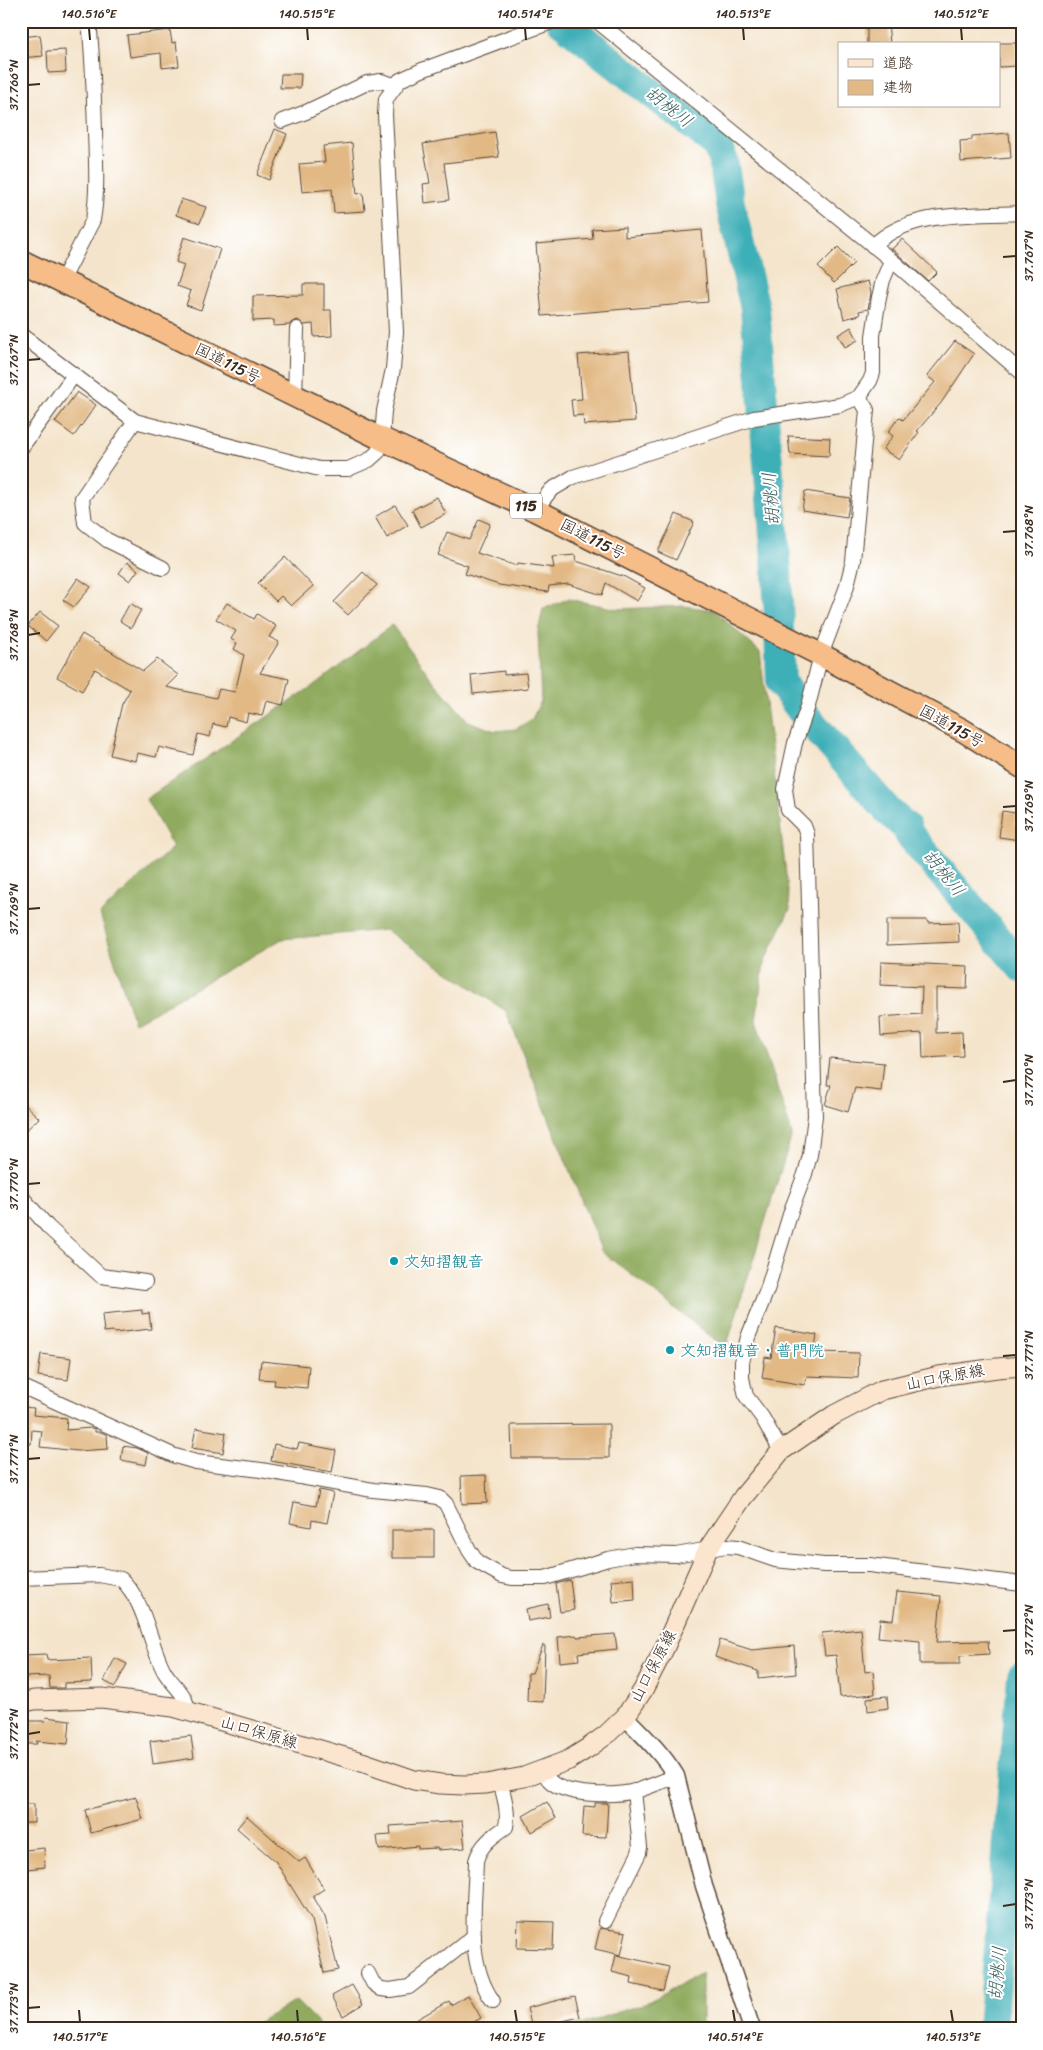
<svg xmlns="http://www.w3.org/2000/svg" width="1043" height="2050" viewBox="0 0 1043 2050" font-family="Sriracha,'Klee One',sans-serif">
<rect width="100%" height="100%" fill="#fff"/>
<filter id="ink" filterUnits="userSpaceOnUse"><feTurbulence type="fractalNoise" baseFrequency=".02" numOctaves="2"/><feDisplacementMap in="SourceGraphic" scale="10" xChannelSelector="R" yChannelSelector="G"/><feConvolveMatrix kernelMatrix="1 2 1 2 8 2 1 2 1" color-interpolation-filters="sRGB"/></filter>
<filter id="wash" filterUnits="userSpaceOnUse"><feTurbulence type="fractalNoise" baseFrequency=".0096" numOctaves="4" result="noise"/><feDisplacementMap in="SourceGraphic" scale="20" xChannelSelector="R" yChannelSelector="G"/><feGaussianBlur stdDeviation="1.12" result="paint"/><feColorMatrix in="noise" values="0 0 0 0 0 0 0 0 0 0 0 0 0 0 0 0 0 1.4 0 .05"/><feComposite in="paint" operator="in"/></filter>
<g filter="url(#wash)">
<rect width="100%" height="100%" fill="#f4e4cb"/>
<g fill="#90ab5e" stroke="#666a3e">
<polygon points="568,599 618,609 684,606 714,610 760,652 790,909 764,963 756,1021 792,1134 726,1348 602,1252 506,1011 386,930 282,939 134,1023 100,914 173,847 146,799 323,679 392,625 431,678 468,721 495,731 516,729 532,719 541,701 538,632 543,609"/>
<polygon points="702,1973 702,2029 568,2029 646,2003"/>
<polygon points="296,2001 324,2029 246,2029"/>
</g>
<g fill="none" stroke-linecap="round" stroke-linejoin="round">
<g stroke="#3eafb7" stroke-width="30">
<polyline points="561,21 716,144 723,159 730,204 755,308 777,571 781,683 804,714 888,811 907,828 909,834 1022,968"/>
<polyline points="992,2029 1022,1677"/>
</g>
</g>
<g id="blocks">
<g fill="#e2b985">
<polygon points="888,22 890,44 867,44 867,23"/>
<polygon points="170,30 172,43 176,42 179,66 162,68 161,53 130,57 127,35"/>
<polygon points="40,35 43,56 21,58 21,37"/>
<polygon points="999,43 1016,43 1017,66 999,67"/>
<polygon points="65,50 66,72 48,73 47,51"/>
<polygon points="281,74 301,74 300,88 280,88"/>
<polygon points="275,129 287,134 269,180 257,175"/>
<polygon points="495,132 499,157 444,163 449,200 425,203 423,184 430,183 423,144"/>
<polygon points="1009,133 1011,158 961,162 960,141 972,140 972,136"/>
<polygon points="352,143 357,194 363,193 365,211 334,213 332,189 302,192 299,164 325,162 323,146"/>
<polygon points="181,199 206,207 200,223 176,215"/>
<polygon points="625,227 625,237 702,230 708,302 542,316 536,244 593,239 592,229"/>
<polygon points="184,237 220,249 201,310 186,305 191,291 177,286 184,265 176,262"/>
<polygon points="902,239 937,272 928,281 892,249"/>
<polygon points="838,247 854,263 834,283 818,267"/>
<polygon points="868,281 871,293 868,309 859,311 860,315 844,319 837,289"/>
<polygon points="303,284 324,284 324,310 331,310 332,336 314,337 313,324 304,325 298,320 292,322 289,325 274,326 274,320 253,321 253,296 303,295"/>
<polygon points="851,327 858,340 845,347 838,335"/>
<polygon points="955,341 974,354 941,403 917,431 919,432 899,460 883,449 893,436 888,432 899,417 903,420 935,382 927,376"/>
<polygon points="629,351 635,421 584,425 583,415 573,416 571,400 582,399 578,355"/>
<polygon points="77,392 96,405 74,436 55,422"/>
<polygon points="788,436 830,438 829,456 790,454"/>
<polygon points="805,491 850,498 847,517 802,510"/>
<polygon points="437,497 446,514 421,527 412,510"/>
<polygon points="395,505 408,525 387,538 375,517"/>
<polygon points="676,514 694,522 676,560 658,552"/>
<polygon points="479,519 490,524 477,553 517,566 518,563 554,568 552,557 575,555 576,561 625,577 645,588 637,601 606,583 602,595 568,584 549,586 548,592 499,585 465,574 468,566 438,555 447,532 469,540"/>
<polygon points="285,557 313,586 291,606 281,596 276,601 258,583"/>
<polygon points="127,562 138,570 130,581 119,573"/>
<polygon points="363,572 377,585 348,615 334,602"/>
<polygon points="78,578 91,587 74,607 63,600"/>
<polygon points="130,603 141,610 131,628 120,621"/>
<polygon points="227,603 254,619 257,614 276,626 269,637 279,642 260,673 289,679 283,705 266,701 262,716 248,713 246,722 228,717 226,727 213,724 210,737 198,734 193,755 159,747 156,757 137,753 135,761 110,755 122,704 130,690 95,669 82,691 57,677 82,634 143,671 157,659 178,675 166,687 216,698 219,689 235,692 244,655 234,649 237,643 231,639 236,631 216,619"/>
<polygon points="40,612 58,626 46,641 28,626"/>
<polygon points="504,671 504,675 526,673 528,688 473,694 471,675"/>
<polygon points="1002,811 1016,813 1015,824 1022,825 1020,840 999,837"/>
<polygon points="887,920 927,920 928,923 958,922 959,942 887,945"/>
<polygon points="881,962 968,966 967,989 936,988 936,1033 962,1032 963,1056 923,1058 922,1033 881,1036 880,1017 921,1014 922,987 880,985"/>
<polygon points="830,1058 884,1063 881,1091 855,1088 848,1112 825,1105 831,1085 827,1085"/>
<polygon points="21,1101 39,1118 21,1135"/>
<polygon points="142,1310 142,1314 149,1313 151,1329 114,1333 113,1331 104,1332 102,1314"/>
<polygon points="776,1328 817,1335 814,1352 859,1353 858,1378 807,1376 805,1385 762,1378 765,1357 771,1358"/>
<polygon points="41,1354 71,1358 68,1380 38,1376"/>
<polygon points="261,1361 309,1366 307,1388 274,1385 275,1380 259,1379"/>
<polygon points="21,1407 34,1408 33,1415 67,1418 66,1430 91,1428 95,1429 95,1432 101,1432 107,1435 108,1449 78,1451 40,1447 42,1431 32,1430 31,1444 21,1444"/>
<polygon points="609,1424 609,1458 512,1458 511,1425"/>
<polygon points="196,1428 226,1433 223,1453 192,1448"/>
<polygon points="299,1443 336,1450 332,1472 271,1461 274,1444 297,1449"/>
<polygon points="123,1446 137,1448 148,1453 146,1465 121,1460"/>
<polygon points="486,1475 487,1503 462,1504 461,1476"/>
<polygon points="319,1490 333,1493 327,1523 312,1520 311,1527 290,1523 294,1502 316,1506"/>
<rect x="392" y="1530" width="42" height="28"/>
<polygon points="634,1578 635,1600 613,1602 611,1580"/>
<polygon points="570,1580 574,1610 560,1612 556,1584"/>
<polygon points="897,1592 941,1596 937,1642 988,1641 989,1654 960,1656 960,1664 920,1664 920,1641 878,1637 880,1619 893,1620"/>
<polygon points="548,1604 550,1617 528,1621 526,1609"/>
<polygon points="861,1629 865,1672 873,1671 875,1694 840,1697 836,1655 825,1656 822,1633"/>
<polygon points="615,1634 617,1649 578,1653 579,1660 560,1662 558,1637 576,1635 577,1637"/>
<polygon points="720,1640 752,1650 794,1646 796,1674 758,1678 758,1671 715,1657"/>
<polygon points="543,1645 545,1646 543,1702 527,1701 528,1673 532,1673"/>
<polygon points="46,1654 47,1660 91,1658 92,1682 64,1683 64,1688 50,1688 49,1676 25,1677 24,1655"/>
<polygon points="115,1658 127,1664 115,1687 104,1681"/>
<polygon points="887,1696 888,1708 868,1711 867,1698"/>
<polygon points="46,1717 70,1720 68,1744 36,1741 37,1744 21,1744 21,1721 45,1721"/>
<polygon points="191,1736 194,1758 153,1764 150,1741"/>
<polygon points="136,1797 143,1819 91,1833 85,1810"/>
<polygon points="547,1802 556,1818 532,1832 523,1816"/>
<polygon points="595,1803 608,1803 606,1837 582,1836 584,1806 595,1807"/>
<rect x="21" y="1804" width="13" height="19"/>
<polygon points="247,1816 299,1862 305,1858 324,1889 313,1896 325,1917 338,1970 324,1973 312,1920 276,1862 237,1828"/>
<polygon points="462,1821 465,1848 438,1850 437,1848 418,1849 418,1846 379,1850 377,1836 391,1835 390,1826"/>
<polygon points="44,1848 45,1867 27,1869 25,1850"/>
<polygon points="518,1921 554,1922 553,1949 517,1948"/>
<polygon points="600,1928 626,1932 621,1955 595,1949"/>
<polygon points="616,1955 669,1967 663,1991 631,1984 632,1977 612,1972"/>
<polygon points="352,1985 363,2004 343,2016 332,1996"/>
<polygon points="468,1995 481,2018 461,2029 400,2029 449,2001 451,2005"/>
<polygon points="575,1996 580,2017 532,2028 527,2008"/>
</g>
</g>
</g>
<g filter="url(#ink)">
<use href="#blocks" fill-opacity="0" stroke="#574638" stroke-width="1"/>
<g fill="none" stroke-linecap="round" stroke-linejoin="round">
<g stroke="#574638" stroke-width="16">
<g id="minor">
<polyline points="597,21 896,264 1022,373"/>
<polyline points="282,121 306,112 367,83 381,81 394,85"/>
<path d="M873,246C910,209 973,216 1022,213"/>
<path d="M62,281L93,220C98,191 96,162 95,132C94,95 93,58 89,21"/>
<polyline points="21,335 135,421"/>
<polyline points="295,396 297,329"/>
<polyline points="21,448 74,375"/>
<polyline points="535,510 551,490 573,477 754,418 840,405 859,397 870,381 873,373 873,336 879,297 883,280 891,261"/>
<polyline points="163,568 107,540 85,523 82,498 135,421 319,469 348,469 369,460 378,452 382,439 384,411 393,369 396,332 385,114 386,99 400,80 422,70 554,21"/>
<polyline points="21,1196 48,1227 101,1276 145,1282"/>
<polyline points="21,1386 175,1456 196,1462 261,1470 373,1490 427,1495 440,1498 446,1504 469,1550 477,1562 502,1576 512,1578 545,1578 608,1559 635,1554 676,1555 726,1546 738,1547 775,1560 824,1565 869,1565 1022,1584"/>
<polyline points="781,1451 762,1417 746,1396 742,1378 742,1362 748,1337 767,1290 792,1208 805,1174 810,1155 815,1116 807,834 804,826 788,810 785,789 795,743 808,706 821,655 846,589 853,561 867,410 859,397"/>
<path d="M21,1578L99,1575L121,1579C146,1603 148,1639 163,1669C170,1684 188,1693 187,1711"/>
<path d="M544,1770C545,1773 547,1778 549,1780C565,1797 615,1796 636,1791C649,1787 663,1781 676,1776"/>
<polyline points="605,1921 639,1853 640,1847 634,1791"/>
<polyline points="368,1973 373,1983 381,1989 390,1990 409,1987 474,1936"/>
<path d="M493,2001C465,1962 475,1906 476,1861C480,1845 493,1836 506,1827C509,1811 504,1797 500,1781"/>
</g>
</g>
<g stroke="#574638" stroke-width="19">
<path id="tertiary" d="M625,1717C644,1736 662,1753 676,1776L704,1886L752,2029"/>
</g>
<g stroke="#574638" stroke-width="21">
<polyline id="secondary" points="21,1703 34,1700 102,1698 173,1707 362,1762 414,1780 440,1784 464,1785 486,1784 524,1777 569,1760 588,1748 606,1735 625,1717 643,1690 664,1649 708,1549 743,1497 781,1451 834,1415 882,1390 939,1376 997,1368 1022,1366"/>
</g>
<g stroke="#574638" stroke-width="25">
<polyline id="trunk" points="21,261 382,439 535,510 821,655 964,731 1022,767"/>
</g>
<use href="#minor" stroke="#fff" stroke-width="14"/>
<use href="#tertiary" stroke="#fff" stroke-width="16"/>
<use href="#secondary" stroke="#fce5cf" stroke-width="19"/>
<use href="#trunk" stroke="#f7bd88" stroke-width="22"/>
</g>
</g>
<path fill="none" stroke="#3b2a1e" stroke-width="2" d="M89,28L90,40M307,28L308,40M525,28L526,40M743,28L744,40M961,28L962,40M28,85L40,84M1003,257L1016,256M28,360L40,359M1003,532L1016,531M28,635L40,633M1003,807L1016,806M28,909L40,908M1003,1082L1016,1080M28,1184L40,1183M1003,1356L1016,1355M28,1459L40,1458M1003,1631L1016,1630M28,1734L40,1732M1003,1906L1016,1904M28,2008L40,2007M79,2010L80,2022M297,2010L298,2022M515,2010L517,2022M733,2010L735,2022M951,2010L953,2022"/>
<g fill="#0f9aa8" stroke="#fff" stroke-width="2">
<circle cx="394" cy="1261" r="5"/>
<circle cx="670" cy="1350" r="5"/>
</g>
<g text-anchor="middle" dominant-baseline="central" stroke-width="4" stroke-linejoin="round" paint-order="stroke">
<rect fill="#fff" stroke="#766a62" stroke-width="1" x="510" y="493.5" width="32" height="25" rx="4"/>
<g font-size="15" font-weight="bold" fill="#3b2a1e">
<text x="526" y="506">115</text>
</g>
<g font-size="16" fill="#3b2a1e" stroke="#fff">
<text transform="translate(228 363) rotate(26)">国道115号</text>
<text transform="translate(593 539) rotate(27)">国道115号</text>
<text transform="translate(952 726) rotate(29)">国道115号</text>
<text transform="translate(945 1377) rotate(-11)">山口保原線</text>
<text transform="translate(653 1666) rotate(-62)">山口保原線</text>
<text transform="translate(259 1732) rotate(16)">山口保原線</text>
</g>
<g font-size="16" fill="#0d838f" stroke="#fff" text-anchor="start">
<text x="404" y="1261">文知摺観音</text>
<text x="680" y="1350">文知摺観音・普門院</text>
</g>
<g font-size="18" font-style="italic" fill="#3c5f5b" stroke="#fff">
<text transform="translate(669 107) rotate(38)">胡桃川</text>
<text transform="translate(771 499) rotate(-95)">胡桃川</text>
<text transform="translate(944 873) rotate(51)">胡桃川</text>
<text transform="translate(997 1973) rotate(-85)">胡桃川</text>
</g>
</g>
<rect width="1043" height="2050" fill="none" stroke="#fff" stroke-width="55"/>
<rect x="838" y="42" width="162" height="65" fill="#ffffff" stroke="#b1aaa5"/>
<rect x="848" y="59" width="25" height="8" fill="#fce5cf" stroke="#b1aaa5"/>
<text x="883" y="68" font-size="15" fill="#3b2a1e">道路</text>
<rect x="848" y="80" width="25" height="15" fill="#e2b985" stroke="#b1aaa5"/>
<text x="883" y="92" font-size="15" fill="#3b2a1e">建物</text>
<rect x="28" y="28" width="988" height="1994" fill="none" stroke="#3b2a1e" stroke-width="2"/>
<g font-size="12" text-anchor="middle" fill="#3b2a1e">
<text x="89" y="18">140.516°E</text>
<text x="307" y="18">140.515°E</text>
<text x="525" y="18">140.514°E</text>
<text x="743" y="18">140.513°E</text>
<text x="961" y="18">140.512°E</text>
<text transform="translate(14 85) rotate(-90)" y="4">37.766°N</text>
<text transform="translate(1029 256) rotate(-90)" y="4">37.767°N</text>
<text transform="translate(14 360) rotate(-90)" y="4">37.767°N</text>
<text transform="translate(1029 531) rotate(-90)" y="4">37.768°N</text>
<text transform="translate(14 635) rotate(-90)" y="4">37.768°N</text>
<text transform="translate(1029 806) rotate(-90)" y="4">37.769°N</text>
<text transform="translate(14 909) rotate(-90)" y="4">37.769°N</text>
<text transform="translate(1029 1080) rotate(-90)" y="4">37.770°N</text>
<text transform="translate(14 1184) rotate(-90)" y="4">37.770°N</text>
<text transform="translate(1029 1355) rotate(-90)" y="4">37.771°N</text>
<text transform="translate(14 1459) rotate(-90)" y="4">37.771°N</text>
<text transform="translate(1029 1630) rotate(-90)" y="4">37.772°N</text>
<text transform="translate(14 1734) rotate(-90)" y="4">37.772°N</text>
<text transform="translate(1029 1904) rotate(-90)" y="4">37.773°N</text>
<text transform="translate(14 2008) rotate(-90)" y="4">37.773°N</text>
<text x="80" y="2041">140.517°E</text>
<text x="298" y="2041">140.516°E</text>
<text x="517" y="2041">140.515°E</text>
<text x="735" y="2041">140.514°E</text>
<text x="953" y="2041">140.513°E</text>
</g>
</svg>
